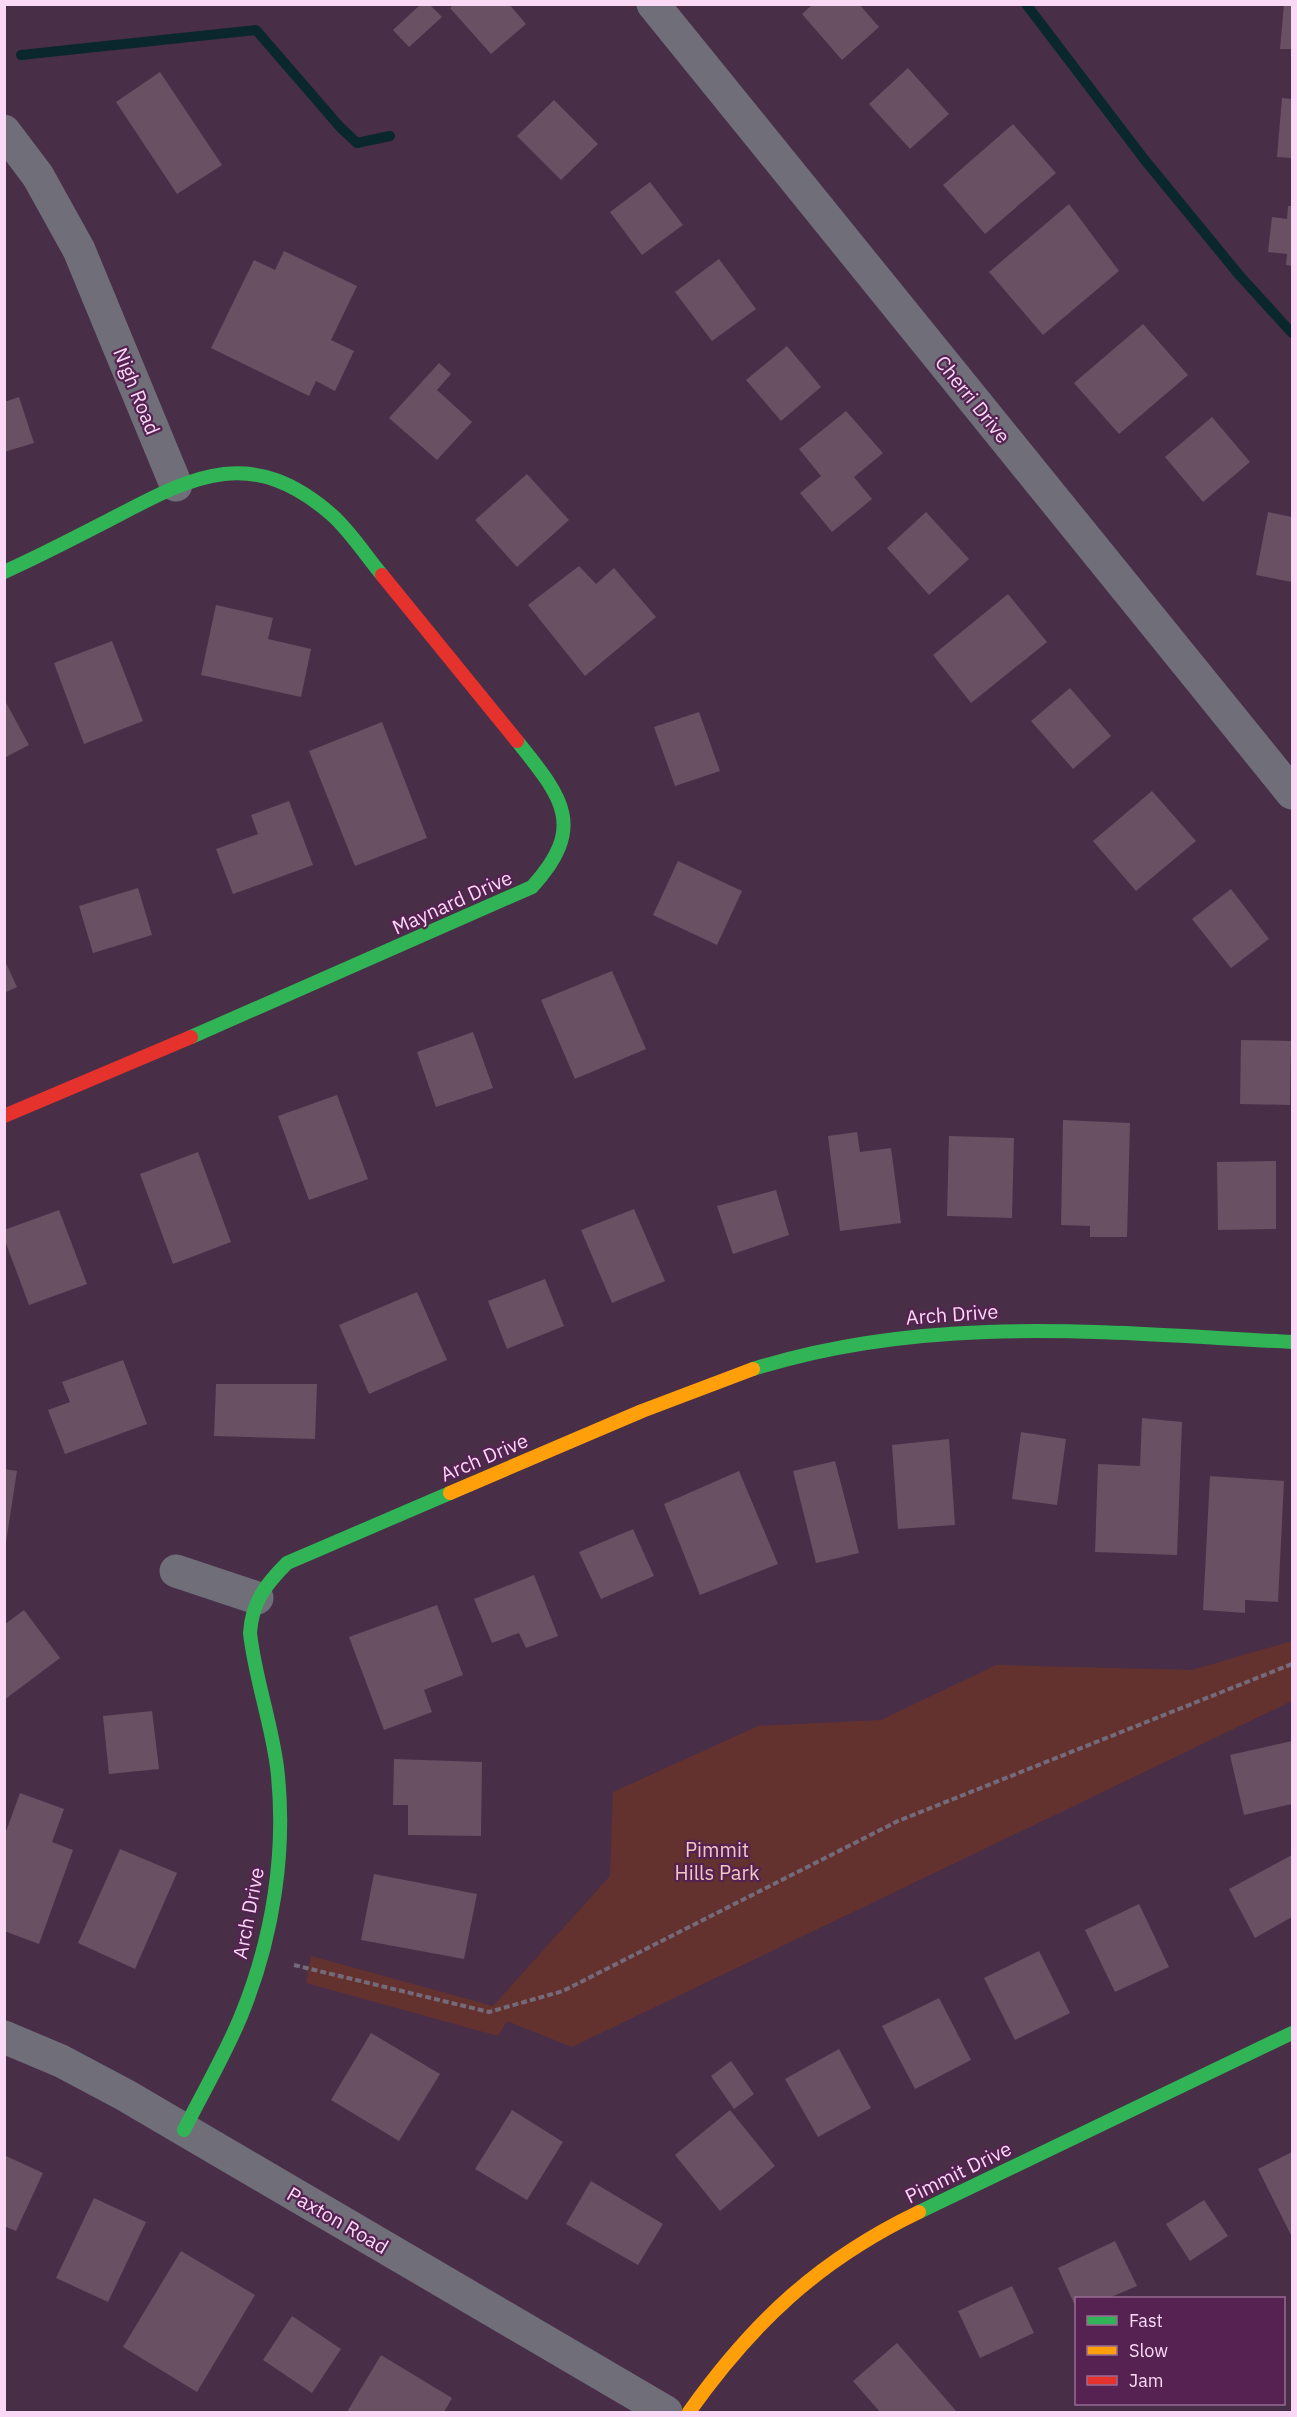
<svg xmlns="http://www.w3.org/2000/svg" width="1297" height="2417" viewBox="0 0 1297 2417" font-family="'IBM Plex Sans',sans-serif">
<rect width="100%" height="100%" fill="#492e48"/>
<polygon fill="#63322f" points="1292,1641 1292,1701 572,2047 507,2021 498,2036 306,1983 311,1956 493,2006 610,1876 613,1792 758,1726 881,1720 996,1665 1192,1670"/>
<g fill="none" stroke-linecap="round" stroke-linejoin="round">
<g stroke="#0a272e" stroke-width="10">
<polyline points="1026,4 1144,159 1240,276 1292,333"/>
<polyline points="21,55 256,30 340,127 357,143 390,136"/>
</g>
</g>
<g fill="#695062">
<polygon points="454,4 509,4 526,24 491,54 450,8"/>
<polygon points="813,4 859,4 879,27 842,60 802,14"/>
<polygon points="1284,4 1292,4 1292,49 1280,49"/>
<polygon points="420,5 430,5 442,17 409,47 393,30"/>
<polygon points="908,68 949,114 910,149 869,104"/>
<polygon points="160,72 222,165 177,194 116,102"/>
<polygon points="1282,98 1292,99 1292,158 1277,157"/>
<polygon points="554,100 598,144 561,180 517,136"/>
<polygon points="1013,124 1056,173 985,234 943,185"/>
<polygon points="650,182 683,225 642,255 610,212"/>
<polygon points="1069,204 1119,271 1043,335 989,272"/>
<polygon points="1288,206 1292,206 1292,266 1286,265 1287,254 1268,252 1272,217 1287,219"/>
<polygon points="284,251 357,286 331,340 354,351 335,391 316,381 309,396 211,348 254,260 275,270"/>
<polygon points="719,259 756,309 712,341 675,292"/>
<polygon points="1143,324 1188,375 1119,434 1074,383"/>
<polygon points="787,346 821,387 781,421 746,380"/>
<polygon points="439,363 451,374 437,390 472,422 437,460 389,418"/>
<polygon points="19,397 34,443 4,452 4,402"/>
<polygon points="846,411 883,453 854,477 872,499 832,532 800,493 821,476 799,449"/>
<polygon points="1212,417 1250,462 1203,502 1165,457"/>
<polygon points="527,474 569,520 517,567 475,520"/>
<polygon points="926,512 969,559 929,595 887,548"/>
<polygon points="1268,512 1292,517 1292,582 1256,575"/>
<polygon points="579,566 596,584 614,568 656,617 585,676 528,605"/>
<polygon points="1008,594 1047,642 971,703 933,655"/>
<polygon points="216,605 273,618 268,639 311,649 301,697 201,675"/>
<polygon points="112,641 143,721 84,744 54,663"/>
<polygon points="1070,688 1111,736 1073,769 1031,721"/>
<polygon points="4,699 29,745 4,758"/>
<polygon points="699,712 720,771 675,786 654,727"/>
<polygon points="382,722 427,838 355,866 309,751"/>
<polygon points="1152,791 1196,841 1136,891 1093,841"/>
<polygon points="289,801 313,865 233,894 216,849 258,834 251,815"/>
<polygon points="678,861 742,891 717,945 653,915"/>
<polygon points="138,888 152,935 93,953 79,906"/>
<polygon points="1231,889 1269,939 1231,968 1192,919"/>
<polygon points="4,959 17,987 4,993"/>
<polygon points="612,971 646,1049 575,1079 541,1000"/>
<polygon points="473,1032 493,1088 436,1107 417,1052"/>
<polygon points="1241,1040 1291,1041 1290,1105 1240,1104"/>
<polygon points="337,1095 368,1179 309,1200 278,1116"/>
<polygon points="1063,1120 1130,1123 1127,1237 1090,1237 1090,1226 1061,1225"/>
<polygon points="857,1132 860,1152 891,1148 901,1223 840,1231 828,1136"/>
<polygon points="949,1136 1014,1138 1012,1218 947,1216"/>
<polygon points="198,1152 231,1242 173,1264 140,1174"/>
<polygon points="1276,1161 1276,1229 1218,1230 1217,1162"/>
<polygon points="776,1190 789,1235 733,1254 717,1206"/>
<polygon points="634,1209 665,1281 612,1303 581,1230"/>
<polygon points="59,1210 87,1284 29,1305 4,1238 4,1230"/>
<polygon points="545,1279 564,1326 507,1349 488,1301"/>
<polygon points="417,1292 447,1360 369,1394 339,1325"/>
<polygon points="123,1360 147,1424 65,1454 48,1410 70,1402 62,1382"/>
<polygon points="216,1384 317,1384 315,1439 214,1436"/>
<polygon points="1142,1418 1182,1422 1177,1555 1095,1552 1098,1464 1140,1466"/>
<polygon points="1021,1432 1066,1439 1057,1505 1012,1499"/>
<polygon points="949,1439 955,1525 898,1529 892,1445"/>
<polygon points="835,1461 859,1553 816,1563 793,1471"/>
<polygon points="4,1469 17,1471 6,1542 4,1542"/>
<polygon points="739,1471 778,1564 700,1595 664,1504"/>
<polygon points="1210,1476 1284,1481 1278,1602 1245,1600 1245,1613 1203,1610"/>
<polygon points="633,1529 654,1576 601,1599 579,1552"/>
<polygon points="534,1575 558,1636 526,1648 519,1633 492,1643 474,1599"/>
<polygon points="437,1605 463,1675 424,1690 432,1712 384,1730 349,1637"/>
<polygon points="24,1610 60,1658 4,1700 4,1625"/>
<polygon points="152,1711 159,1769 109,1774 103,1716"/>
<polygon points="1292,1741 1292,1804 1244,1815 1230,1755"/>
<polygon points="394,1759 482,1762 481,1836 408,1835 408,1805 393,1805"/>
<polygon points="20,1793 64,1809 52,1842 73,1850 39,1944 4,1931 4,1837"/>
<polygon points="120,1849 177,1873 135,1969 78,1943"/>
<polygon points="1292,1855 1292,1917 1255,1938 1229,1889"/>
<polygon points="374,1874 477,1894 464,1959 361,1940"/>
<polygon points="1139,1904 1169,1967 1115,1992 1085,1930"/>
<polygon points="1039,1951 1070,2013 1015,2040 984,1978"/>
<polygon points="939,1998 971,2060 915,2089 882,2026"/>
<polygon points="371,2033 440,2074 399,2141 331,2100"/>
<polygon points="839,2049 871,2108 818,2137 785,2079"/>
<polygon points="731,2061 754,2094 734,2109 711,2076"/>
<polygon points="512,2110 563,2142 527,2200 475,2169"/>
<polygon points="730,2110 775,2166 720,2211 675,2155"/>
<polygon points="1292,2152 1292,2237 1258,2169"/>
<polygon points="4,2155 43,2173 16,2231 4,2226"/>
<polygon points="591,2181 663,2224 638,2265 566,2224"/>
<polygon points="94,2198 146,2222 108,2302 56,2278"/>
<polygon points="1204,2200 1228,2236 1190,2261 1166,2224"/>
<polygon points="1115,2241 1137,2286 1109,2298 1076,2298 1076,2308 1058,2268"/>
<polygon points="181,2251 255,2295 197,2392 123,2347"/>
<polygon points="1012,2286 1034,2333 980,2358 958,2311"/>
<polygon points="292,2316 341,2349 312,2393 263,2360"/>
<polygon points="897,2343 957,2412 880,2412 853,2381"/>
<polygon points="381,2355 452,2398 444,2412 347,2412"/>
</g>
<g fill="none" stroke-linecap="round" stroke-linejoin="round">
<polyline stroke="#756a7a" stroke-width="4" stroke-dasharray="6 3" stroke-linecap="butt" points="294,1965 489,2012 563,1991 898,1821 1292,1664"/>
<g stroke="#6f6e79" stroke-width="33">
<polyline points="653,4 1292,793"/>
<polyline points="4,131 38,176 79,250 176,485"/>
<polyline points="176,1571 257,1598"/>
<polyline points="4,2037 61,2061 125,2095 666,2412"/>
</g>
<g stroke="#30b455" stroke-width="14">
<path d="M4,572C42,555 78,536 115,517C196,474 253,446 332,515C351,532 366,556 382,575"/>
<path d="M191,1037L532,887C588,826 561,796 517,741"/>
<path d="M753,1369C931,1313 1110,1333 1292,1342"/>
<path d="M184,2130C203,2092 225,2055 241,2016C273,1938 287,1850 277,1767C271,1721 255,1678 250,1633C252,1602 266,1584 287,1563L450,1493"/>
<polyline points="919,2212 1292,2033"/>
</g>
<g stroke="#ff9f0a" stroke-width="14">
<polyline points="450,1493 642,1411 753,1369"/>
<path d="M689,2412C753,2322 819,2260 919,2212"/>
</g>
<g stroke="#e5322d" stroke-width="14">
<polyline points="382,575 517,741"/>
<polyline points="4,1116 191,1037"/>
</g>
</g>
<g text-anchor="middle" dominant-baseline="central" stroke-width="4.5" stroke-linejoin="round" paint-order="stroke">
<g font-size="20" fill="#f9d9f5" stroke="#552252">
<text transform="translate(137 391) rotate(68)">Nigh Road</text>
<text transform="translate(973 399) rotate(51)">Cherri Drive</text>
<text transform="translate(452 902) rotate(-24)">Maynard Drive</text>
<text transform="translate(952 1314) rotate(-4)">Arch Drive</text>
<text transform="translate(484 1457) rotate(-23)">Arch Drive</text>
<text transform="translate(248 1913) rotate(-79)">Arch Drive</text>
<text transform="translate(958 2172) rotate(-26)">Pimmit Drive</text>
<text transform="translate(338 2220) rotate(30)">Paxton Road</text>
</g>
<g font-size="20" fill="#f2c7bf" stroke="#552252">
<text x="717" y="1849">Pimmit<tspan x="717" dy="23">Hills Park</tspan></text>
</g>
</g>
<rect width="1297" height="2417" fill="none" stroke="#f9d9f5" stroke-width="12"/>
<rect x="1075" y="2297" width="210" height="108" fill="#552252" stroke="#976b93" stroke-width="1.5"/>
<rect x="1087" y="2316" width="30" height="9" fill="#30b455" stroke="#976b93" stroke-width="1.5"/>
<text x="1129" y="2327" font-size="18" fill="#f9d9f5">Fast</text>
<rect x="1087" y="2346" width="30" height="9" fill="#ff9f0a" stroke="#976b93" stroke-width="1.5"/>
<text x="1129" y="2357" font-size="18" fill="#f9d9f5">Slow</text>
<rect x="1087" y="2376" width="30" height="9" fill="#e5322d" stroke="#976b93" stroke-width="1.5"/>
<text x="1129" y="2387" font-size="18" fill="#f9d9f5">Jam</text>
</svg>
